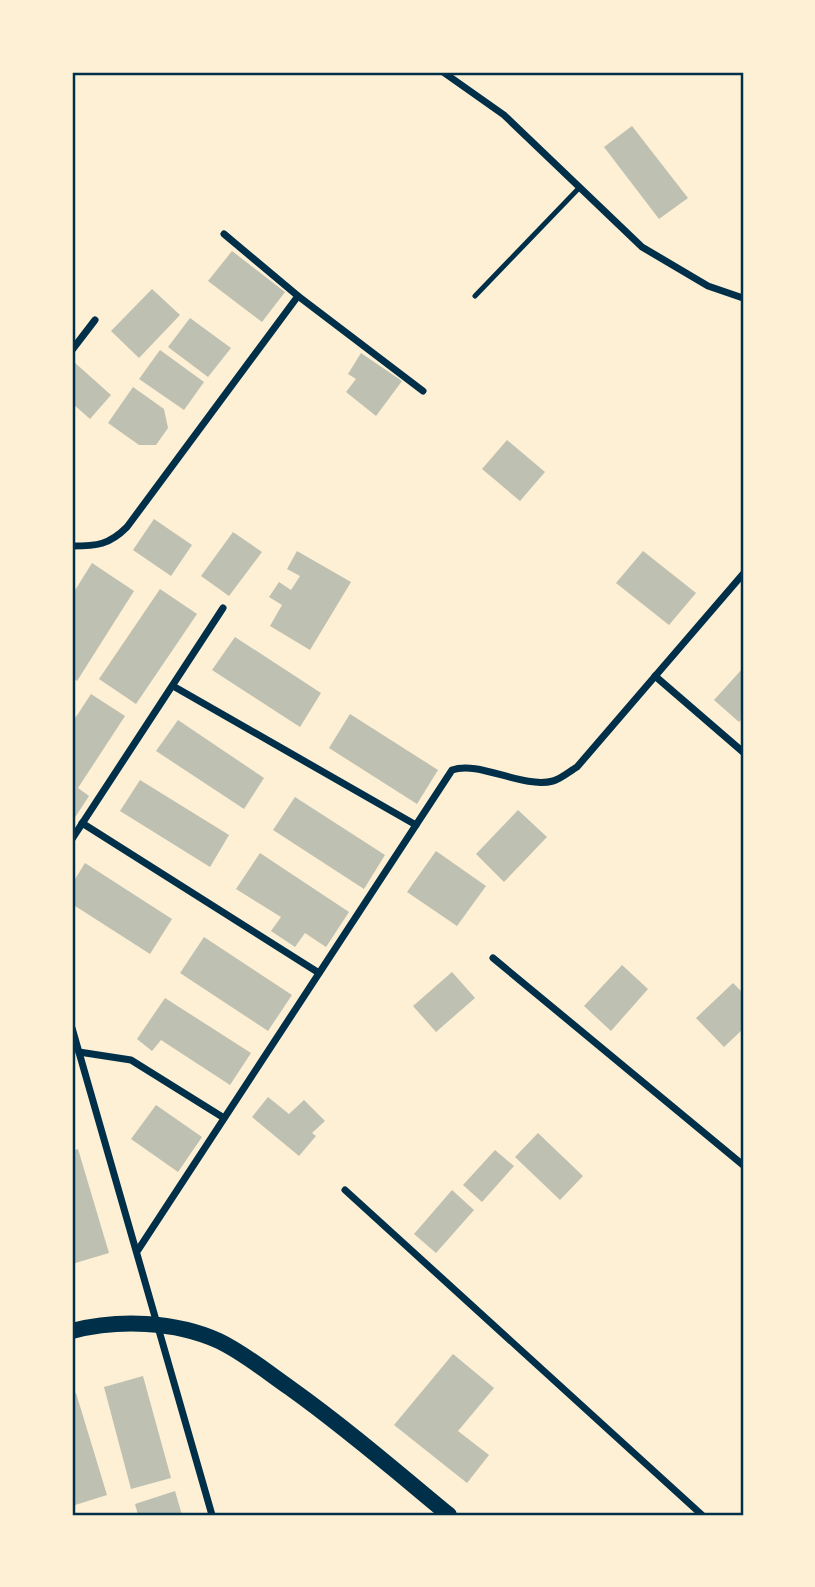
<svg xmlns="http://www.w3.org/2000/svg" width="815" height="1587" viewBox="0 0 815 1587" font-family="Inter,sans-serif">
<rect width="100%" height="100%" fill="#fdf0d5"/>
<g fill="#bec0b2">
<polygon points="632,126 688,198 659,219 604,147"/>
<polygon points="232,251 285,292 262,322 208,281"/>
<polygon points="152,289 180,315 139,358 111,331"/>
<polygon points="190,318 231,348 208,377 168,347"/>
<polygon points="160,350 204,382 184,410 139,379"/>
<polygon points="361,353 402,381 376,416 346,392 356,379 348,374"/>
<polygon points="74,362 111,395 90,419 72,403"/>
<polygon points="133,387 164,409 168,428 156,445 139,445 108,423"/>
<polygon points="507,440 545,472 520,501 482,469"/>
<polygon points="154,519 192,545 171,576 133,550"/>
<polygon points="233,532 262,552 229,596 201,576"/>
<polygon points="297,551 351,582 310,650 270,626 282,605 269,597 279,582 291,590 300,576 287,569"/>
<polygon points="643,551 696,593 669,625 616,583"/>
<polygon points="92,563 134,591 77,681 72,678 72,595"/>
<polygon points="160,589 197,614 136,704 99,679"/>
<polygon points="235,637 321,693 300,727 212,670"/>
<polygon points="743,668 743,717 739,722 714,700"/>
<polygon points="91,694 125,716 78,788 89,796 74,819 72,723"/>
<polygon points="350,714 438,770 417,804 329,748"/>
<polygon points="178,720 264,778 244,809 156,751"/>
<polygon points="140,780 229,835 210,867 120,811"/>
<polygon points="295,797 385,855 364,889 273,830"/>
<polygon points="518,810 547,837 504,882 476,854"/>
<polygon points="436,851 486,886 457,926 407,892"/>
<polygon points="260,853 349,912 326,947 305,933 295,947 271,931 281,917 236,889"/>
<polygon points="85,863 172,919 150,954 72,904 72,884"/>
<polygon points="204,937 292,995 268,1031 180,973"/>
<polygon points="622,965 648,989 611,1031 584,1006"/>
<polygon points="452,972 475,998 436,1032 413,1006"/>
<polygon points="733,983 743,993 743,1029 724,1047 696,1018"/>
<polygon points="165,998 251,1053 230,1085 161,1040 152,1051 137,1039"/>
<polygon points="268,1097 289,1114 304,1100 325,1121 312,1133 316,1136 299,1156 252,1117"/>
<polygon points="156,1105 202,1137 178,1172 131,1139"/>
<polygon points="538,1133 583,1176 560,1200 515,1157"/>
<polygon points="78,1149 109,1253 72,1264 72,1151"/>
<polygon points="495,1150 514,1166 482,1202 463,1185"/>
<polygon points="452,1190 474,1210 436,1253 414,1234"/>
<polygon points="453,1354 494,1388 458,1431 489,1455 467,1483 394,1425"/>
<polygon points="143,1376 171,1478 131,1489 104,1387"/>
<polygon points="76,1393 107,1495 72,1506 72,1394"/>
<polygon points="175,1491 182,1515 138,1515 135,1504"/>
</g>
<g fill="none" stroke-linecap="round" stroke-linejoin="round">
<polyline stroke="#003049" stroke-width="5" points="475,296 580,187"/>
<g stroke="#003049" stroke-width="7">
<polyline points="443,72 504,115 642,247 708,286 743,298"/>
<polyline points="224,234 298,296 423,391"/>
<polyline points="72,350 95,320"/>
<path d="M72,546C97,546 109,545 127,527L298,296"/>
<polyline points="655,676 743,752"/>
<polyline points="173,686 416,825"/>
<polyline points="82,823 319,973"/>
<polyline points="72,839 223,608"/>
<polyline points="493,958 743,1165"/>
<polyline points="72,1028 212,1515"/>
<polyline points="79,1052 131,1060 224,1118"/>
<polyline points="345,1190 702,1515"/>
<path d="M138,1250L452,770C479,760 522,789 553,781C561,779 570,771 577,767L743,574"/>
</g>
<path stroke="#003049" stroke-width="16" d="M72,1331C118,1319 175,1321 219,1341C244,1353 267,1372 290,1388C346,1428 397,1472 449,1515"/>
</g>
<rect width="815" height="1587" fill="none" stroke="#fdf0d5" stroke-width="147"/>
<rect x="74" y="74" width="668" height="1440" fill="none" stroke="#003049" stroke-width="2.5"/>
</svg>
